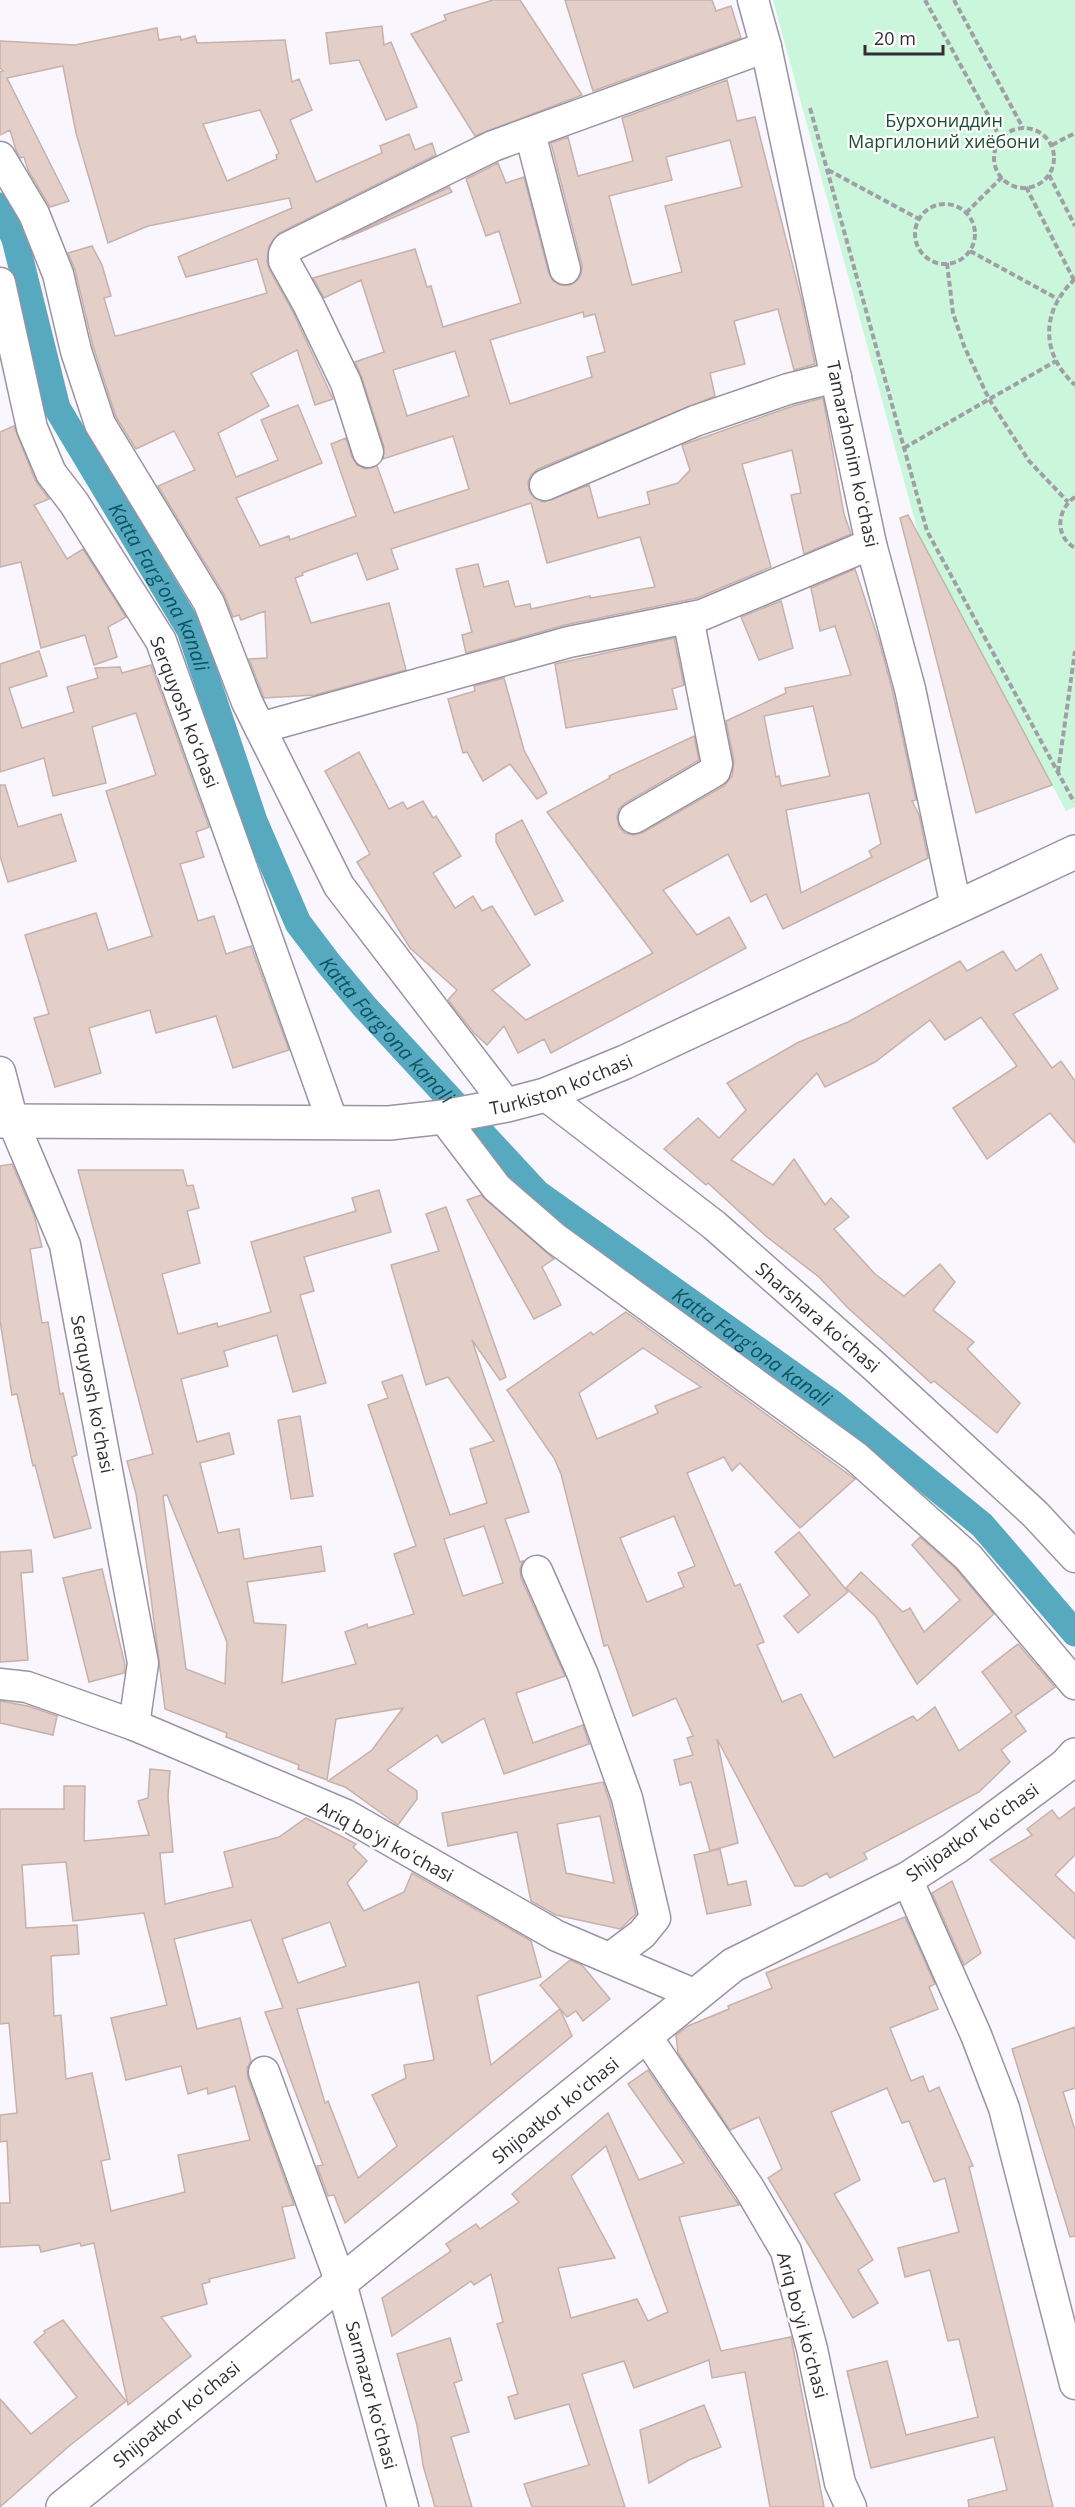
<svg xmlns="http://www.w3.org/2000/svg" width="1075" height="2507" viewBox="0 0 1075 2507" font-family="'Open Sans',sans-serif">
<rect width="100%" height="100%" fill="#f9f6fe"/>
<polygon fill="#caf7dc" points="773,0 1075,0 1075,807 1066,811 919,536"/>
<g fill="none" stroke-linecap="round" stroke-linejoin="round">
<path stroke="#56a9bf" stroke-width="27" id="s1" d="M0,206L15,239L57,408L190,630L254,821L298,923L329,964L364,1006L537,1193L832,1403L982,1525L1075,1633"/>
</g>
<g fill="#e3cec8" stroke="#c6b1ab" stroke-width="1.5" fill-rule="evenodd">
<polygon points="493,0 520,0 582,95 475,136 411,34 446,20 444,15"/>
<polygon points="565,0 712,0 716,11 731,6 741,38 593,91"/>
<polygon points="382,26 384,45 391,42 417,107 386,120 359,60 330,64 326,33"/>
<path d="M157,28L159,40L180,36L181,40L195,36L197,43L285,40L292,82L299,79L312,110L290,120L316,182L382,153L380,146L409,134L415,150L432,143L436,155L279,233L269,246L267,261L269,269L293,312L333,399L315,405L297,350L251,373L269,406L218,433L236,477L278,460L261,420L298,405L322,463L236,498L260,546L289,536L290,540L356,516L331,444L346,438L352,457L357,465L365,469L377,466L394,513L469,489L453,436L383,459L384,447L362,378L355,362L384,352L361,280L324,298L313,278L415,249L427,287L431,286L443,327L521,303L499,231L486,236L466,179L498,163L506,183L524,177L549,274L553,281L560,285H570L577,281L581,274L582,265L551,143L568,137L578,176L633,161L622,118L727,80L737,121L755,117L802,302L815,364L794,370L778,309L734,321L745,364L710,373L715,396L538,469L531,475L528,482L529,491L534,498L544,502L589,485L598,518L650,504L647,492L678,483L690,470L682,445L793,406L823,398L844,514L851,534L804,554L791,495L801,493L792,450L742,464L771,567L697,598L565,625L466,653L462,635L472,632L456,569L478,564L484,587L508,581L515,607L530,604L531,609L590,596V598L655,587L640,537L547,563L531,503L391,549L398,569L367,580L357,553L302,573L303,575L295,578L311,623L389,603L406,670L315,695L264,698L249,659L267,658L265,611L241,620L239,615L233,617L224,594L158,486L195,470L174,431L136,449L116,417L93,346L75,270L68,253L92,246L102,265L111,296L104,298L115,336L121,335L267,293L257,259L186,277L178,257L292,208L289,198L148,226L108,243L76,133L63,66L7,78L69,201L50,207L28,170L24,157L20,158L16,150L10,130L0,135V72L3,71L0,68V41L75,45ZM260,110L279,153L276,155L277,159L227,181L203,124ZM730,140L742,187L665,206L682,272L632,285L609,196L672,180L666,157ZM583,312L584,317L595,314L605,352L587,357L592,377L510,404L490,340ZM455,351L469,396L407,416L393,370Z"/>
<polygon points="449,187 452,192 342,240"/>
<polygon points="14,426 35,480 49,499 34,505 67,559 83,549 126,617 108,627 117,657 94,665 85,635 41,648 21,562 0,567 0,432"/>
<polygon points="908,515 1052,785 976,813 900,518"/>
<path d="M855,569L880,644L893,693L916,800L912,801L919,815L928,858L783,929L766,894L751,902L728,854L663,890L697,935L729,917L746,948L551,1053L544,1039L518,1053L504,1026L487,1045L474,1033L448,1000L457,990L410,948L357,862L370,854L325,771L359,752L389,809L403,802L407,809L423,801L433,818L436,816L461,856L433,873L455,908L473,896L482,911L492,906L530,965L492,990L526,1020L653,953L547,812L610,778L609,776L694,736L699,760L625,803L619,809L617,817L619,827L625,833L633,835L642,833L724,786L732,776L734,761L726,721L786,693L785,688L851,675L835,626L820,631L811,588ZM813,706L830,776L781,786L779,776L776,777L764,716ZM869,793L881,844L869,851L872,857L801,893L786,810Z"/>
<polygon points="781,601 793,648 759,660 741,617"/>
<polygon points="674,638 684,685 672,689 677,709 566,728 555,664"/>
<polygon points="39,651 47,676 9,688 22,728 74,712 67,687 98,678 95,668 120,667 122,673 151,665 209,827 196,832 204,857 180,864 198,921 214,916 226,954 251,946 289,1050 233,1068 216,1016 156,1033 150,1010 89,1028 101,1073 55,1087 34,1018 49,1014 25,935 96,913 108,950 152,936 106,791 156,775 136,713 92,727 106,783 53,796 44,758 0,772 0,664"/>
<polygon points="504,678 524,750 547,793 537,799 510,764 483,781 467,752 463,753 448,699 475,691 474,686"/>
<polygon points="0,785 5,785 18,827 61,814 76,861 8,882 0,856"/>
<polygon points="522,820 563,901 535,915 496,842 496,834"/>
<polygon points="1003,951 1016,971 1041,954 1058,989 1013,1014 1052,1068 1061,1061 1075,1081 1075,1143 1050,1113 987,1159 953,1108 1017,1066 981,1017 945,1040 930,1020 875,1062 825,1087 817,1073 731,1160 773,1185 794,1159 825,1205 831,1198 849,1217 834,1229 875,1274 904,1296 940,1264 955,1282 933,1310 974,1342 967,1349 1020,1403 997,1433 934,1381 931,1383 848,1308 819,1277 767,1237 708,1183 706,1185 664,1149 698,1118 719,1138 746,1110 727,1083 799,1042 848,1022 960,961 967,971"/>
<polygon points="12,1164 34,1215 42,1247 30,1249 42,1323 48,1322 60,1394 63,1393 77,1455 72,1457 91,1528 54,1538 35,1465 33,1466 17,1394 12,1395 0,1321 0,1166"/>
<path d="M78,1170H183L187,1186L193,1185L199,1208L187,1211L200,1263L162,1274L178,1334L217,1323L218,1327L271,1312L251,1242L356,1211L352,1198L379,1190L391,1232L304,1257L314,1291L300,1295L326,1383L293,1392L277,1335L224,1351L228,1366L181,1379L197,1442L229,1433L234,1454L200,1463L218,1533L239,1529L244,1559L321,1546L325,1571L247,1582L254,1623L286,1625L282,1683L356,1664L345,1632L367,1624L368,1628L414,1614L394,1554L416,1546L368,1405L388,1398L382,1382L402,1375L450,1515L487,1503L470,1449L494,1441L448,1377L426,1385L391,1265L439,1251L426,1214L446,1207L506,1377L500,1380L472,1340L529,1512L505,1519L520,1562L523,1561L520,1569L521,1578L565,1676L516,1693L533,1743L583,1725L589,1744L504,1774L484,1718L442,1743L437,1735L387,1770L417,1791V1799L398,1825L345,1787L328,1781L372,1750L403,1708L336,1719L327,1780L298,1769L299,1765L226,1737L227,1733L165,1709L148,1574L136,1494L127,1461L153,1454ZM167,1495L227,1642L225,1684L186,1669L163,1496ZM484,1526L503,1583L463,1596L444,1539Z"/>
<polygon points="481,1195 554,1259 542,1267 561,1305 534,1319 467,1200"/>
<path d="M626,1312L855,1479L800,1528L740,1463L732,1471L724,1457L687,1473L735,1586L740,1584L764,1642L757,1645L782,1702L801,1694L834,1758L913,1716L917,1721L935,1707L959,1751L1012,1712L982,1672L1018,1644L1055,1687L1015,1716L1026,1731L1001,1750L1010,1762L979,1792L864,1853L867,1859L830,1878L827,1873L803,1886H795L717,1739L738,1843L710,1851L691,1782L680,1785L674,1760L693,1755L687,1738L693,1736L676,1698L633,1716L608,1645L604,1646L561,1474L554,1458L507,1390L591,1332L593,1335ZM643,1348L701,1387L655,1406L658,1413L597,1439L579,1393ZM674,1516L695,1566L678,1573L684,1587L647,1602L620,1538Z"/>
<polygon points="300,1416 313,1496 291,1499 278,1420"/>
<polygon points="799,1532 848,1592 798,1633 784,1616 810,1595 775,1552"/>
<polygon points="920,1537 956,1569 994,1614 917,1684 876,1617 846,1588 861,1572 903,1612 910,1608 924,1632 960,1600 912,1545"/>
<polygon points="31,1550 33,1572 21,1573 28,1660 0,1662 0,1552"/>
<polygon points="102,1569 125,1665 124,1673 89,1682 63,1578"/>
<polygon points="0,1701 28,1706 57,1716 53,1735 0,1723"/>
<path d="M150,1769L170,1771L168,1797L173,1852L160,1853L165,1904L233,1887L224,1852L279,1837L306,1818L356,1844L353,1847L367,1861L347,1883L364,1911L404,1892L412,1873L531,1941L541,1977L477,1996L491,2065L560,2009L572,2036L345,2223L334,2195L328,2196L317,2166L323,2165L265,2012L283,2008L251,1920L174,1939L197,2029L240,2018L251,2061L247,2068L248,2078L294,2205L282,2207L295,2258L209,2279L210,2282L202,2284L207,2304L161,2317L191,2356L128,2405L94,2243L81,2246L80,2243L41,2252L39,2245L0,2247V2203H10L7,2141L0,2142V2115L17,2113L9,2023L0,2024V1809H64V1786H85L84,1841L149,1835L138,1801L148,1798ZM66,1862L73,1921L144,1913L167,2005L111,2018L126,2080L181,2066L188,2094L207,2088L208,2094L235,2086L250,2140L178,2155L185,2192L111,2211L101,2161L110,2159L92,2073L66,2079L61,2015L54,2016L51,1956L79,1954L77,1925L26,1928L22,1865ZM330,1922L346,1966L298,1983L282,1939ZM419,1982L434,2060L404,2065L406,2078L372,2095L397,2146L358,2178L328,2101L325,2103L297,2009Z"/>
<path d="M603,1782L610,1803L636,1914L620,1929L556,1915L531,1901L517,1832L448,1846L442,1813ZM600,1816L614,1883L566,1873L557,1824Z"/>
<polygon points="1075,1807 1075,1855 1055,1875 1075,1894 1075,1939 990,1860 1032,1835 1027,1829 1052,1810 1059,1819"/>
<polygon points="720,1849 728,1885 746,1881 751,1905 707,1914 694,1855"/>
<polygon points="952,1881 981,1953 964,1965 932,1893"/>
<polygon points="905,1917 935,1984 929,1987 938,2009 890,2028 911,2081 923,2076 929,2092 939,2087 973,2166 969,2167 1053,2507 969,2507 968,2500 1007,2490 994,2437 871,2468 847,2371 887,2361 906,2435 978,2417 959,2339 948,2341 930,2270 905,2277 898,2248 959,2232 945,2178 934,2182 909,2121 902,2123 887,2088 831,2112 860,2180 834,2194 873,2260 858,2270 878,2303 853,2318 768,2178 782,2169 759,2117 730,2130 678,2053 676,2035 688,2026 729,2009 728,2006 772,1988 766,1973"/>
<polygon points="570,1960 582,1965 610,1999 583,2021 576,2011 567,2017 540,1985"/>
<polygon points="1075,2027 1075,2088 1063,2092 1075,2130 1075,2236 1070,2237 1012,2049"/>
<path d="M648,2070L739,2205L679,2217L721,2351L791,2337L824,2507H770L745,2372L712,2378L709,2360L634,2388L624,2361L582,2374L625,2507H532L524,2484L589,2465L569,2404L515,2419L508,2397L518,2394L497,2324L503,2322L491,2274L474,2285L471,2281L392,2336L382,2298L451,2251L446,2244L476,2224L480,2229L519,2202L512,2194L608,2113L639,2180L684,2163L628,2084ZM606,2146L668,2312L648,2321L637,2299L571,2318L558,2268L615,2258L571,2176Z"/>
<polygon points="63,2320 126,2401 68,2447 0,2507 0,2399 31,2434 77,2397 34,2342 45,2333 44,2331"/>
<polygon points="450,2338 462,2380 454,2383 469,2432 451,2437 472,2507 435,2507 423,2465 417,2425 397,2354"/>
<polygon points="704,2405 721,2447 689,2460 649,2483 640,2430"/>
</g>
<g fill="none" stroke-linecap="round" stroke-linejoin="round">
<g stroke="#9a93a3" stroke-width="33">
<g id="minor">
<polyline points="753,0 766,47 871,544 910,689 956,907"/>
<polyline points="530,133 565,269"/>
<polyline points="0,157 34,214 58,274 76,351 100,424 209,603 247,702 260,728"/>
<polyline points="0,283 32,428 51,473 74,503 161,641 333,1123"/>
<polyline points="368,452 346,383 308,304 284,261 284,254 287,248 493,146 766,47"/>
<polyline points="545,485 695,421 788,389 836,377"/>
<polyline points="634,818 715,771 717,764 688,618"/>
<polyline points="0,1072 13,1122 65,1245 143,1663 134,1725"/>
<polyline points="545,1095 714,1225 873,1365 1035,1514 1075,1557"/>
<polyline points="507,1105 339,886 260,728 569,642 702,615 871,544"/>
<polyline points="443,1117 497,1188 556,1239 856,1457 968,1557 1075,1684"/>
<polyline points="537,1571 583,1675 627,1798 655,1918 642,1934 610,1958"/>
<polyline points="0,1684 27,1687 134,1725 346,1815 557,1936 696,1995"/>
<polyline points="907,1879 976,2035 1004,2108 1075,2384"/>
<polyline points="646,2036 749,2188 786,2251 812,2349 840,2483 851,2507"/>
<polyline points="264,2072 341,2283 403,2507"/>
</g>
</g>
<g stroke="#9a93a3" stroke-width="36">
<polyline id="tertiary" points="63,2507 733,1965 907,1879 955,1848 1065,1766 1075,1755"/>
</g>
<g stroke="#9a93a3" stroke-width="36">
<g id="secondary">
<path id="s2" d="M0,1121L389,1123L443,1117L507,1105L545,1095L625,1062L1075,852"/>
</g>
</g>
<g stroke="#a19ea6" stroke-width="4" stroke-dasharray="6 3" stroke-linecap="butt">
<polyline points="925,0 1001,139"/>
<polyline points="954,0 1023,128"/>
<polyline points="810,108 927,531 1074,802"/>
<circle cx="1024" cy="158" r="30"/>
<polyline points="1052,145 1075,133"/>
<polyline points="828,170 919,219"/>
<polyline points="1049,175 1075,226"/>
<polyline points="1026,187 1074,280"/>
<circle cx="945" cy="234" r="30"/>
<polyline points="966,213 1002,177"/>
<polyline points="970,251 1058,299"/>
<polyline points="947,263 953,313 964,346 989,399 1029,461 1068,502"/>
<path d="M1075,279C1041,311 1040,353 1075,385"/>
<polyline points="904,448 1056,361"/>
<path d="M1075,497C1057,509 1054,536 1075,548"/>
<polyline points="1058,772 1075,651"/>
</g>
<use href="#minor" stroke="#fff" stroke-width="30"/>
<use href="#tertiary" stroke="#fff" stroke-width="33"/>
<use href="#secondary" stroke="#fff" stroke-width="33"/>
</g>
<g text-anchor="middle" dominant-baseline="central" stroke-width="4.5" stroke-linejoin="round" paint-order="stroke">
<g font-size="18" fill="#1c4e35" stroke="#fff">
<text x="944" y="120">Бурхониддин<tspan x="944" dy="21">Маргилоний хиёбони</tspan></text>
</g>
<g font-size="18" fill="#302d34" stroke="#fff">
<text transform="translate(853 454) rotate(78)">Tamarahonim koʻchasi</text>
<text transform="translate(185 712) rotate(69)">Serquyosh koʻchasi</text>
<text stroke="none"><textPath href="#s2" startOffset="566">Turkiston ko’chasi</textPath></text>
<text transform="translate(818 1317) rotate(41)">Sharshara koʻchasi</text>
<text transform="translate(93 1394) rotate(79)">Serquyosh koʻchasi</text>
<text transform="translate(972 1832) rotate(-35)">Shijoatkor koʻchasi</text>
<text transform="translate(386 1841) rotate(28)">Ariq boʻyi koʻchasi</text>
<text transform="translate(555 2110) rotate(-39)">Shijoatkor koʻchasi</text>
<text transform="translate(803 2325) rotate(75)">Ariq boʻyi koʻchasi</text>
<text transform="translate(372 2395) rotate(75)">Sarmazor koʻchasi</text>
<text transform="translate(176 2414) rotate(-39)">Shijoatkor koʻchasi</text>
</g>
<g font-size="20" font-style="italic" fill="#095363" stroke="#fff">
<text stroke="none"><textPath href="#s1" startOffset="417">Katta Farg'ona kanali</textPath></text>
<text stroke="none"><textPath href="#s1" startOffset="921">Katta Farg'ona kanali</textPath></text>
<text stroke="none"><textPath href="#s1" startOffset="1407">Katta Farg'ona kanali</textPath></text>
</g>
</g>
<path d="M865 45v9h78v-9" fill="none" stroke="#302d34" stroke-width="3"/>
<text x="874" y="45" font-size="18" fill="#302d34" stroke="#ffffff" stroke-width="4.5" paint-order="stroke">20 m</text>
</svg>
